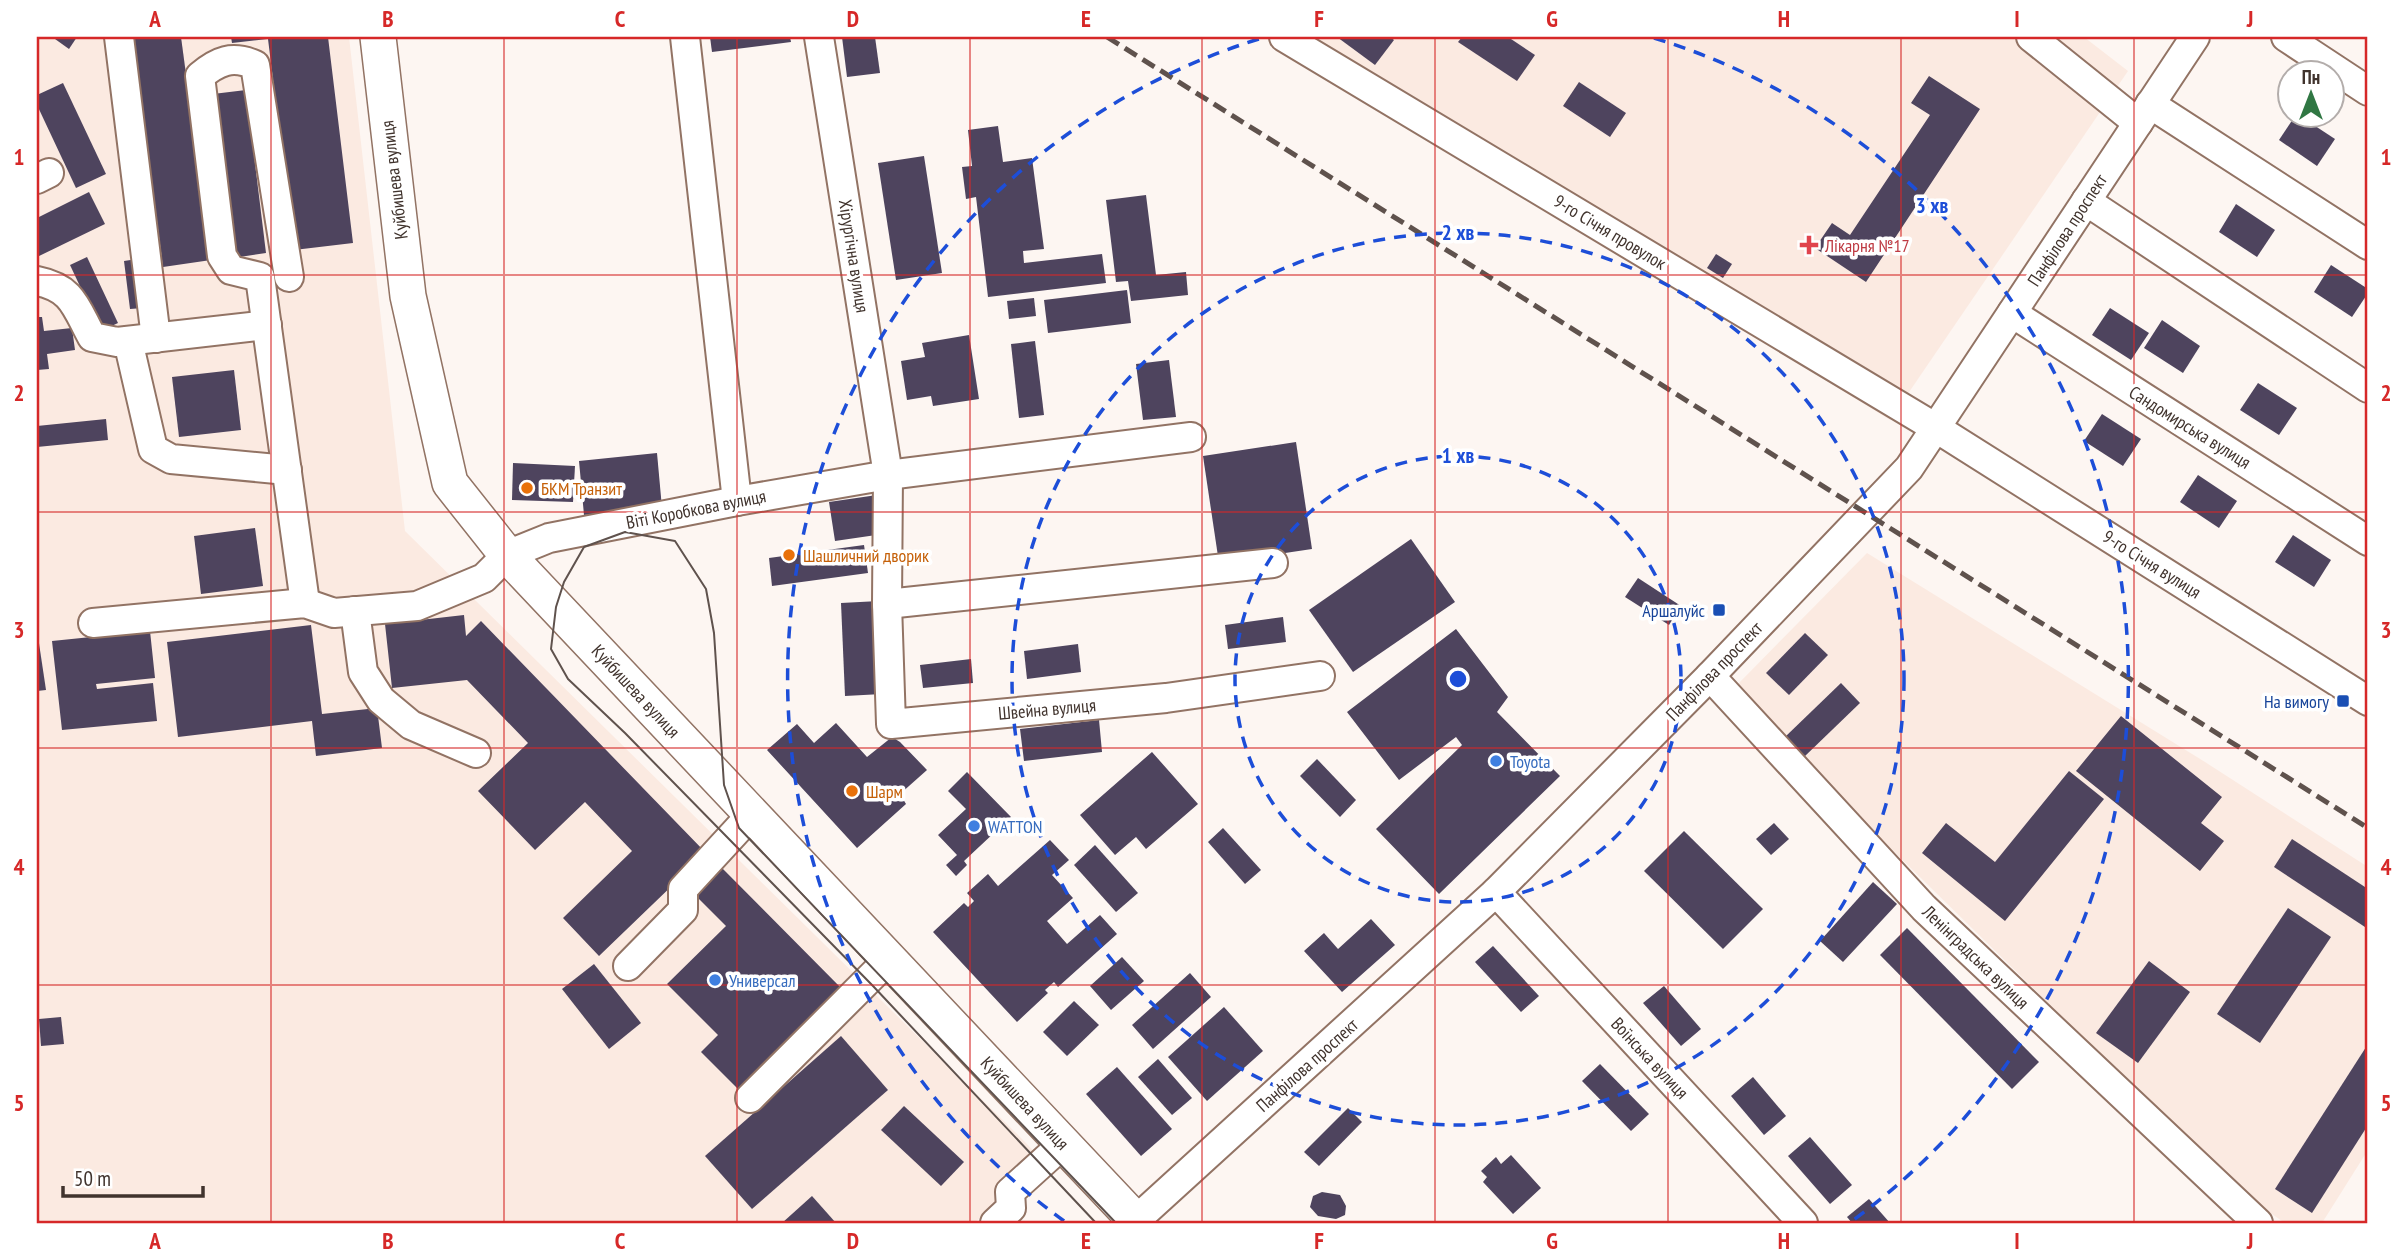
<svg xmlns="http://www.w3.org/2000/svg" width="2405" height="1260" viewBox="0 0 2405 1260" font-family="'PT Sans Narrow',sans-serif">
<rect width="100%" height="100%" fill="#fdf6f2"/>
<g fill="#fbeae1">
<polygon points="37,37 349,37 405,531 1024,1141 1044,1162 974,1223 37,1223"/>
<polygon points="1272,37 2084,37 2128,71 1890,420"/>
<polygon points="1867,553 2205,762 2368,867 2368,1150 2322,1223 2285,1223 2244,1195 1824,783 1736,686"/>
</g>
<g fill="#4e445e">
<polygon points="57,37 77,37 69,49 55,39"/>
<polygon points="133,37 181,37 211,260 163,267"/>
<polygon points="231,37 328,37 353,243 294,250 268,39 232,43"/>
<polygon points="710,37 790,37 791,42 712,52"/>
<polygon points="842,37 875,37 880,73 847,77"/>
<polygon points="1337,37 1390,37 1394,40 1375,65"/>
<polygon points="1462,37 1508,37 1535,55 1517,81 1458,42"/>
<polygon points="1929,76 1980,109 1866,282 1815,248 1832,223 1850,235 1930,115 1911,103"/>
<polygon points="1579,82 1626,113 1610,137 1563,106"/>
<polygon points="63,83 106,174 76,188 37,105 37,95"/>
<polygon points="246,90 266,253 233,258 213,94"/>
<polygon points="2295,116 2300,116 2335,139 2317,166 2279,140"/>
<polygon points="998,126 1003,162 1032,158 1044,249 1023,251 1024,263 1102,254 1106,283 988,297 976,197 966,199 962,167 972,166 968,130"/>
<polygon points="924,156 942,273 896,280 878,163"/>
<polygon points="89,192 105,224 37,257 37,218"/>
<polygon points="1146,195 1156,275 1186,272 1188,295 1131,301 1128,281 1116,282 1106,200"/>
<polygon points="2236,204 2275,230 2257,257 2219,232"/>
<polygon points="1716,254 1732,264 1723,278 1707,268"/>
<polygon points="87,257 118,323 101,331 70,265"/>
<polygon points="137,259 143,308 130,309 124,261"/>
<polygon points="2331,265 2368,289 2368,293 2352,317 2314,292"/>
<polygon points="1127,290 1131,323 1048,333 1044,300"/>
<polygon points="1034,298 1036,316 1009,319 1007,301"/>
<polygon points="2110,308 2149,333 2131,360 2092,335"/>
<polygon points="37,317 42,317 44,331 72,328 75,350 47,354 49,369 37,370"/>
<polygon points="2162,320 2200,346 2183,373 2144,348"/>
<polygon points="969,335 979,399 933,406 931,396 907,400 901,361 925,357 922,343"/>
<polygon points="1035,341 1044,415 1019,418 1011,344"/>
<polygon points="1169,360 1176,417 1143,420 1136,364"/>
<polygon points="234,370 241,430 179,437 172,377"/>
<polygon points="2258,383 2297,408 2279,435 2240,410"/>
<polygon points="2102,414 2141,439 2123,466 2084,441"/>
<polygon points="106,419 108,440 37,447 37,426"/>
<polygon points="1296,442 1312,549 1219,563 1203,456"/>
<polygon points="657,453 662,508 584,515 579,461"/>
<polygon points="513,463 575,466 573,502 512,500"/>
<polygon points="2198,475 2237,501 2219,528 2180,502"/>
<polygon points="877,495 883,534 835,541 829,502"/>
<polygon points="255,528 263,586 201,594 194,536"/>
<polygon points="2293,535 2331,560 2314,587 2275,562"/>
<polygon points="1411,539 1455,602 1353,672 1309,610"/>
<polygon points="864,545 868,573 772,586 769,558"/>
<polygon points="1638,578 1681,606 1669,625 1625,597"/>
<polygon points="879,601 882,694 845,696 841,603"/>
<polygon points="464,615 466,636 481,621 706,853 599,956 563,918 632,851 585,802 535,850 478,791 528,743 467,680 392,688 385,624"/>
<polygon points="1283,617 1286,642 1228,649 1225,625"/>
<polygon points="311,625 322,714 377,708 382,748 316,756 312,721 178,737 167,642"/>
<polygon points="1456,629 1508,697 1497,712 1560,776 1439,894 1376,829 1462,745 1456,737 1399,780 1347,712"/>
<polygon points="37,630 46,690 37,691"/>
<polygon points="150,631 155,678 96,684 97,689 153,683 157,721 62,730 52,641"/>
<polygon points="1805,633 1828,655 1789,695 1766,673"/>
<polygon points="1078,644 1081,672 1027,679 1024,651"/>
<polygon points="971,659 973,683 923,688 920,665"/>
<polygon points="1841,683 1860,703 1804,757 1785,737"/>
<polygon points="2121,716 2222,797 2201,823 2224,841 2200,871 2076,771"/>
<polygon points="1099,720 1102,752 1024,761 1020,729"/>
<polygon points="836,723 867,757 892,737 900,742 927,770 900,794 906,804 857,848 767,750 797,724 814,743"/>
<polygon points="1152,752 1198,804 1146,849 1136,837 1115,855 1080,815"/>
<polygon points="1317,759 1356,800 1340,817 1300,776"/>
<polygon points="2069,771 2104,799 2005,921 1922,853 1946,823 1995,862"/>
<polygon points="967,772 1011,817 964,861 967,865 956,876 946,865 957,855 938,835 966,809 948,791"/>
<polygon points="1774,823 1789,839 1771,855 1756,839"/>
<polygon points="1223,828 1261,870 1245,884 1208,842"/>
<polygon points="1684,831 1763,909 1723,949 1644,871"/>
<polygon points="2292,839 2368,889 2368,929 2274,867"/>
<polygon points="1050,840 1069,860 1052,875 1073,898 1047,921 1067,944 1100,915 1117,934 1058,987 1054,982 1045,990 1048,993 1017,1022 933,932 964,903 968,907 974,901 967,893 988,874 998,886"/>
<polygon points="1095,845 1138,893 1116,912 1074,865"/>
<polygon points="722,868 846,993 743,1094 701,1052 718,1035 667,984 726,926 695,895"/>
<polygon points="1873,882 1897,904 1843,962 1820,941"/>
<polygon points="2288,908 2331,937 2260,1043 2217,1014"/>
<polygon points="1371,919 1395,945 1342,992 1304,951 1324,933 1338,949"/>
<polygon points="1907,928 2039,1062 2012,1089 1880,955"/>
<polygon points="1493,946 1539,996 1521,1012 1475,962"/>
<polygon points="1122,957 1144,981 1111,1010 1090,986"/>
<polygon points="2149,961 2190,992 2138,1063 2096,1033"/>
<polygon points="594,964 641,1023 609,1049 562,989"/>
<polygon points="1190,973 1211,997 1153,1049 1132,1025"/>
<polygon points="1664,986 1701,1029 1681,1046 1643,1003"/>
<polygon points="1074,1001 1099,1025 1067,1056 1043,1032"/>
<polygon points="1224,1007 1263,1051 1207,1101 1168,1057"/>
<polygon points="61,1017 64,1044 41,1046 39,1019"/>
<polygon points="841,1036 888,1090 752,1209 705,1156"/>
<polygon points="2368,1044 2368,1125 2312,1213 2275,1189"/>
<polygon points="1158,1059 1192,1098 1172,1115 1138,1077"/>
<polygon points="1600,1064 1649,1114 1631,1131 1582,1081"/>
<polygon points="1117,1067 1172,1129 1141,1156 1086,1094"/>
<polygon points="1753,1077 1786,1116 1764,1135 1731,1096"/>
<polygon points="904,1106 964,1162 941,1186 881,1130"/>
<polygon points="1348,1108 1362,1122 1319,1166 1304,1152"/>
<polygon points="1810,1137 1852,1185 1830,1204 1788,1156"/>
<polygon points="1511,1155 1541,1188 1513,1214 1483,1182 1487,1177 1481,1171 1496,1157 1501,1164"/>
<polygon points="1322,1192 1340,1195 1346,1206 1345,1215 1336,1219 1318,1216 1310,1207 1313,1196"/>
<polygon points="812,1196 836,1223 782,1223"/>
<polygon points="1869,1199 1890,1223 1852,1223 1847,1217"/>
</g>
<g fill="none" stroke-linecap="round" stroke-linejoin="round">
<g stroke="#927364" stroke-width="32">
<g id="minor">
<polyline points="119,37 156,338"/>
<polyline points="685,37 737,501"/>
<polyline points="1284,37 1936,428 2368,701"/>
<polyline points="2031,37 2138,123"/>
<polyline points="2286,37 2368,91"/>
<polyline points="2150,104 2368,245"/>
<polyline points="37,179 49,173"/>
<polyline points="2086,201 2368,388"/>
<path d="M289,277L255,65C232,55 218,61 200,76L222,256L231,270L260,277L305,603"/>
<path d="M37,281C73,288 76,308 92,337L117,342L267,325"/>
<polyline points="2012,313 2368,541"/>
<polyline points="128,341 153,449 171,459 287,470"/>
<polyline points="1191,437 888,475 887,604 891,724 1166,698 1320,676"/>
<polyline points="887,604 1273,563"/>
<polyline points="355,611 363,672 381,700 411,725 476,753"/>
<polyline points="93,623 305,603 334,613 417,606 484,578 507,555 549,538 737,501 888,475 819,37"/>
<polyline points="1710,676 1924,908 2258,1223"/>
<polyline points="1496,892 1803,1223"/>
<polyline points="628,966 683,910 683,889 752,814"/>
<polyline points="750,1098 889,959"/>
<polyline points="1136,1220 1496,892 1710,676 1909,468 2195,37"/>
<polyline points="995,1223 1011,1208 1010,1192 1063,1144"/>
</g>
</g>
<g stroke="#927364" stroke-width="38">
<polyline id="major" points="378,37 408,296 450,483 507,555 1138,1223"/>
</g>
<use href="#minor" stroke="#fff" stroke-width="28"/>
<use href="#major" stroke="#fff" stroke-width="35"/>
<polyline stroke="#5f524d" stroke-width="2" points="1096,1223 873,986 625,733 568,679 551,649 556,607 564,582 584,547 625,532 675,541 706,589 714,633 724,785 739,828 1116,1223"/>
<polyline stroke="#5f524d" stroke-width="5" stroke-dasharray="14 7" stroke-linecap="butt" points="1107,37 2368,828"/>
</g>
<path fill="none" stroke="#d62828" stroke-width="2" stroke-opacity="0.55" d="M271,37V1223M504,37V1223M737,37V1223M970,37V1223M1202,37V1223M1435,37V1223M1668,37V1223M1901,37V1223M2134,37V1223M37,275H2368M37,512H2368M37,748H2368M37,985H2368"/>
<g fill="none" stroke="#1d4ed8" stroke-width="3.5" stroke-dasharray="12 9">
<circle cx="1458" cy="679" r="223"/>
<circle cx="1458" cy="679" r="446"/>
<path d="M1064 1221A670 670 0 0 1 1262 38M1654 38A670 670 0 0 1 1852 1221"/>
</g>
<path fill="#e0444e" stroke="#fff" stroke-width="2.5" d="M1805.5 234.5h7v7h7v7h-7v7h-7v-7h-7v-7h7z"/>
<g fill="#e8710a" stroke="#fff" stroke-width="2.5">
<circle cx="527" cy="488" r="7"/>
<circle cx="789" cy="555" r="7"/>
<circle cx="852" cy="791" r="7"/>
</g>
<g fill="#1a4fb4" stroke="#fff" stroke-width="2.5">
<rect x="1712" y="603" width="14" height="14" rx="3.5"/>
<rect x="2336" y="694" width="14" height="14" rx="3.5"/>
</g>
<g fill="#3f7fe0" stroke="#fff" stroke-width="2.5">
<circle cx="1496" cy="761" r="7"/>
<circle cx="974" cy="826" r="7"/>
<circle cx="715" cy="980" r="7"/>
</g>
<g text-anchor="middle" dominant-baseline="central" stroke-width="7" stroke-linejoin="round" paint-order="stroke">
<g font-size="18" fill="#40332d" stroke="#fff">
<text transform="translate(394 180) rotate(-97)">Куйбишева вулиця</text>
<text transform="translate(2067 230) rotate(-57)">Панфілова проспект</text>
<text transform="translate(1610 232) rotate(31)">9-го Січня провулок</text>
<text transform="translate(854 256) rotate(81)">Хірургічна вулиця</text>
<text transform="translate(2190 427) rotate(32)">Сандомирська вулиця</text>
<text transform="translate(696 509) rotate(-11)">Віті Коробкова вулиця</text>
<text transform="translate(2152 564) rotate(32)">9-го Січня вулиця</text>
<text transform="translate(1714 671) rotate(-46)">Панфілова проспект</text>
<text transform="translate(636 691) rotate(47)">Куйбишева вулиця</text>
<text transform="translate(1047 709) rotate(-5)">Швейна вулиця</text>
<text transform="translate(1976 957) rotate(44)">Ленінградська вулиця</text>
<text transform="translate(1650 1058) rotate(47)">Воїнська вулиця</text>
<text transform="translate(1307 1065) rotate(-42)">Панфілова проспект</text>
<text transform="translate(1025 1103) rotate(47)">Куйбишева вулиця</text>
</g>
<g font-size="18" fill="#be3a42" stroke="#fff" text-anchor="start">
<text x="1825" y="245">Лікарня №17</text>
</g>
<g font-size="18" fill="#c56008" stroke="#fff" text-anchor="start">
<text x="541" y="488">БКМ Транзит</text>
<text x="803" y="555">Шашличний дворик</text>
<text x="866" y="791">Шарм</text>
</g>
<g font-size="18" fill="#164399" stroke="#fff" text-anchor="end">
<text x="1705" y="610">Аршалуйс</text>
<text x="2329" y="701">На вимогу</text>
</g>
<g font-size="18" fill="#366cbe" stroke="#fff" text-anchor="start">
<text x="1510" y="761">Toyota</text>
<text x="988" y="826">WATTON</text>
<text x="729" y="980">Универсал</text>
</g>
</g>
<circle cx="1458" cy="679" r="10" fill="#1d4ed8" stroke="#fff" stroke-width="3.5"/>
<g font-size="21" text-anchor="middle" font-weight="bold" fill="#1d4ed8" stroke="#fff" stroke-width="7" stroke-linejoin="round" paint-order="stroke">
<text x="1932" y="213">3 хв</text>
<text x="1458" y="240">2 хв</text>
<text x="1458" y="463">1 хв</text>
</g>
<rect width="2405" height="1260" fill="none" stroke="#ffffff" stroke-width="77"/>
<g transform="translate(2311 94)"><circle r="33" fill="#ffffff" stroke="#b3adab" stroke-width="2"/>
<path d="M0-5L12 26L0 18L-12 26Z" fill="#307743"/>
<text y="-10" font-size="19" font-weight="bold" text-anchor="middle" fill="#40332d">Пн</text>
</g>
<path d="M63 1186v10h140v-10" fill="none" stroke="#40332d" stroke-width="3.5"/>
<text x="74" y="1186" font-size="21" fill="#40332d" stroke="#ffffff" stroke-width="5" paint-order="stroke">50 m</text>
<rect x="38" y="38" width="2328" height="1184" fill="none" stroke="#d62828" stroke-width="2.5"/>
<g font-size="23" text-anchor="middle" font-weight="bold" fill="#d62828">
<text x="155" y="27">A</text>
<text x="388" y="27">B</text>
<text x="620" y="27">C</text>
<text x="853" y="27">D</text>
<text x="1086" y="27">E</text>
<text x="1319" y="27">F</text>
<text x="1552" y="27">G</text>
<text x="1784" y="27">H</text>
<text x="2017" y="27">I</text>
<text x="2250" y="27">J</text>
<text x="19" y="165">1</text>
<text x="2386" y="165">1</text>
<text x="19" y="401">2</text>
<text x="2386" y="401">2</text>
<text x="19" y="638">3</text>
<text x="2386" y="638">3</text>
<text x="19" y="875">4</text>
<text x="2386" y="875">4</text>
<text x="19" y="1111">5</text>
<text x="2386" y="1111">5</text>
<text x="155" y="1249">A</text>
<text x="388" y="1249">B</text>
<text x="620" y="1249">C</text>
<text x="853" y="1249">D</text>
<text x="1086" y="1249">E</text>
<text x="1319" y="1249">F</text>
<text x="1552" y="1249">G</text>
<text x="1784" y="1249">H</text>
<text x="2017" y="1249">I</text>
<text x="2250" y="1249">J</text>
</g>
</svg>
